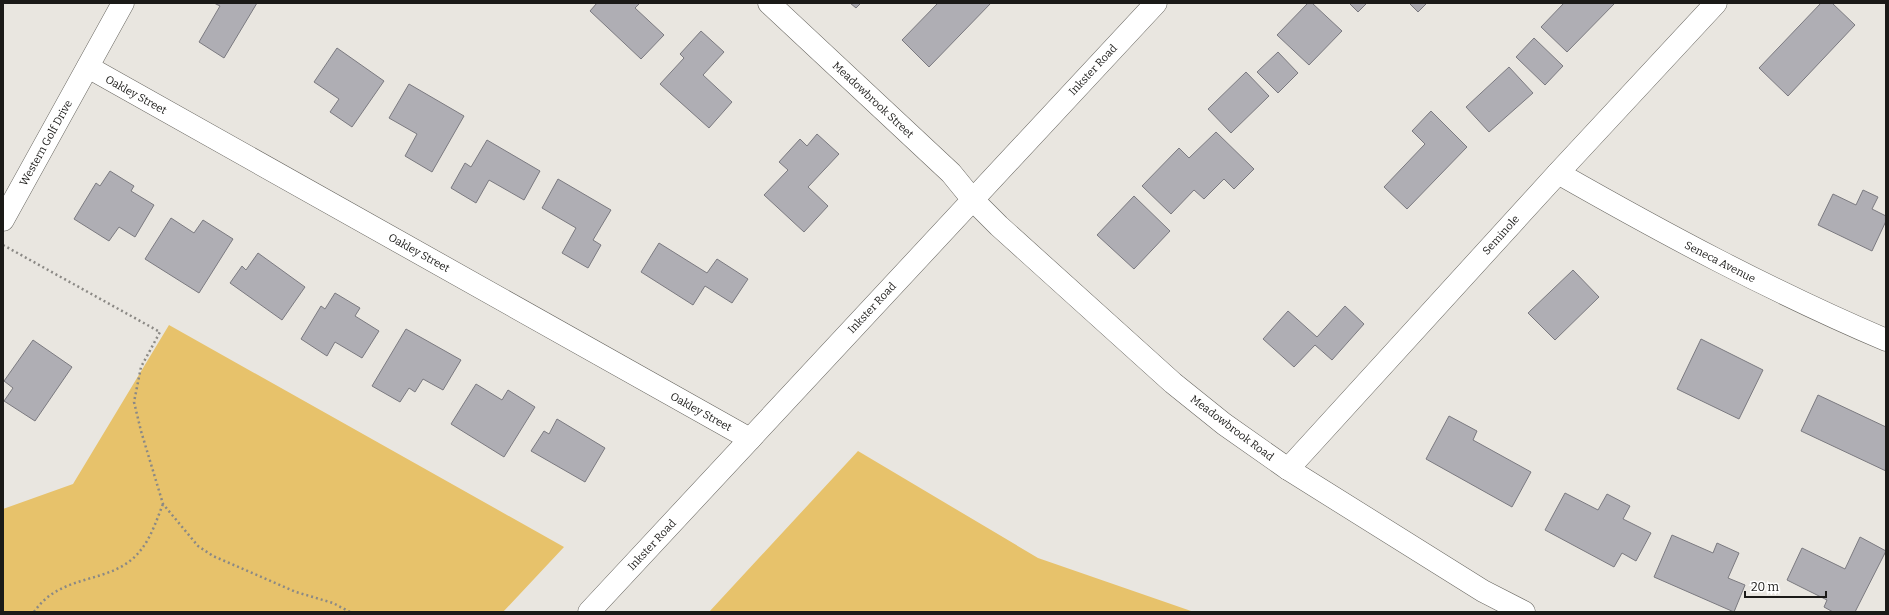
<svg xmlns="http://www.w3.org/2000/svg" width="1889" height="615" viewBox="0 0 1889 615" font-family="Bitter,serif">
<rect width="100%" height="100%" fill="#e9e6e0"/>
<g fill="#e7c26b">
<polygon points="169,325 564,547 503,612 3,612 3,509 73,484"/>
<polygon points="858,451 1038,558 1194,612 709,612"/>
</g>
<g fill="#afaeb4" stroke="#7b7a80">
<polygon points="214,3 257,3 224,58 199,42 220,6"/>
<polygon points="597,3 640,3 635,8 664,35 641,59 590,11"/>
<polygon points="850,3 861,3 856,8"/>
<polygon points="938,3 991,3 929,67 902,40"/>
<polygon points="1308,3 1312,3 1342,31 1309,65 1277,35"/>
<polygon points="1349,3 1367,3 1358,12"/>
<polygon points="1409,3 1427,3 1418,12"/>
<polygon points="1564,3 1615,3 1567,52 1541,27"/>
<polygon points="1821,3 1832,3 1855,25 1788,96 1759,68"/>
<polygon points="701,31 724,52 703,75 732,102 709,128 660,84 684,58 680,54"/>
<polygon points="1534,38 1563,66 1545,85 1516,57"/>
<polygon points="337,48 384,81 352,127 330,112 339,99 314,82"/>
<polygon points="1278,52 1298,73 1278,93 1257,72"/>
<polygon points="1509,67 1533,93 1489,132 1466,107"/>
<polygon points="1246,72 1269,96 1231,133 1208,109"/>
<polygon points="409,84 464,116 432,172 405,156 417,134 389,118"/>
<polygon points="1431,111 1467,147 1407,209 1384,187 1425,144 1412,131"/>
<polygon points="1216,132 1254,169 1234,189 1224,179 1204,199 1194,190 1171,214 1142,186 1179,148 1189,158"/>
<polygon points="817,134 839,154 808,187 828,206 804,232 764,195 788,170 779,162 800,139 807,146"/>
<polygon points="487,140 540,171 524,200 489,180 476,203 451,188 465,163 471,167"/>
<polygon points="110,171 134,186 131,191 154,205 135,237 119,227 109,241 74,219 96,183 100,186"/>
<polygon points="558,179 611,210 593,240 601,245 588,268 562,253 576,228 542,208"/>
<polygon points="1863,190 1878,197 1872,209 1886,216 1886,221 1872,251 1818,225 1833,194 1856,205"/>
<polygon points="1134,196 1170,231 1134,269 1097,235"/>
<polygon points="171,218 194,233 203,220 233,239 199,293 145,259"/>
<polygon points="659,243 707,273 717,259 748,279 732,303 705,286 693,305 641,272"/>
<polygon points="258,253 305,287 282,320 230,283 242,266 246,270"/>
<polygon points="1573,270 1599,297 1555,340 1528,313"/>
<polygon points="335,293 360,308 355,316 379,331 362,358 335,342 327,356 301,339 321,306 325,309"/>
<polygon points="1345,306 1364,324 1332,360 1315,345 1294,367 1263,339 1288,311 1317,337"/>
<polygon points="406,329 461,360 443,390 423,379 415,392 409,388 400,402 372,386"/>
<polygon points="1701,339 1763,370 1739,419 1677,389"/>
<polygon points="33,340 72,367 35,421 4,401 13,388 4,381"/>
<polygon points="476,384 502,400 508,390 535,407 504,457 451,424"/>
<polygon points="1818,395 1886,427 1886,471 1801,431"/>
<polygon points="1449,416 1477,431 1473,440 1531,472 1512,507 1426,459"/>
<polygon points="557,419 605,448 585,482 531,451 544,431 549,434"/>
<polygon points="1565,493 1598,510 1607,494 1630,506 1623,519 1651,533 1636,561 1622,553 1614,567 1545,530"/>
<polygon points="1672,535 1713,553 1717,543 1739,553 1728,578 1745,585 1734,612 1654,577"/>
<polygon points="1860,537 1886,551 1855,612 1833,612 1824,607 1827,600 1787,580 1802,548 1845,569"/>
</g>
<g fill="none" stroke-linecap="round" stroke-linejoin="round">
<g stroke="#686660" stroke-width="23">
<g id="street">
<polyline points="769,3 951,173 973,200 999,226 1173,383 1224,424 1288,469 1483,591 1524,612"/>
<polyline points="88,67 750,439"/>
<path d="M1558,173C1665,234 1773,292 1886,340"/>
<polyline points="3,220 123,3"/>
<polyline points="1288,469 1558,173 1716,3"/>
</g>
</g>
<g stroke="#686660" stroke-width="23">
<polyline id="secondary" points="589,612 1156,3"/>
</g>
<g stroke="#8b8985" stroke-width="2.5" stroke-dasharray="2 3" stroke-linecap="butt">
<polyline points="3,245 160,332 141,367 134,402 141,431 163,504 198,546 213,556 296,592 333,603 350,612"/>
<path d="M34,612C62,571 112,586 140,551C151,538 157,519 163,504"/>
</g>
<use href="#street" stroke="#fff" stroke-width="22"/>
<use href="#secondary" stroke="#fff" stroke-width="22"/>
</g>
<g text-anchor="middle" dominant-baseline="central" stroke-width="3" stroke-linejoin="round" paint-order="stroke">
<g font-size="11" fill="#1b1a18" stroke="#fff">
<text transform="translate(1093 70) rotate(-47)">Inkster Road</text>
<text transform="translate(136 95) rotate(29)">Oakley Street</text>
<text transform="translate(873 100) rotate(43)">Meadowbrook Street</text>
<text transform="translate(46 143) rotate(-61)">Western Golf Drive</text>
<text transform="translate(1501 235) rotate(-48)">Seminole</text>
<text transform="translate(419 253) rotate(29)">Oakley Street</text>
<text transform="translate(1720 262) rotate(27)">Seneca Avenue</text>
<text transform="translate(872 308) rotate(-47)">Inkster Road</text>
<text transform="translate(701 412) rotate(29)">Oakley Street</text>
<text transform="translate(1232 428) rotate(37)">Meadowbrook Road</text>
<text transform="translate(652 545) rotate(-47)">Inkster Road</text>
</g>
</g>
<rect width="1889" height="615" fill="none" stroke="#1b1a18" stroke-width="8"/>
<path d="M1745 591v6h81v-6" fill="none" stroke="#1b1a18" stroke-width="2"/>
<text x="1751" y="591" font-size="12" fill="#1b1a18" stroke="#ffffff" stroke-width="3" paint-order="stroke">20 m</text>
</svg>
